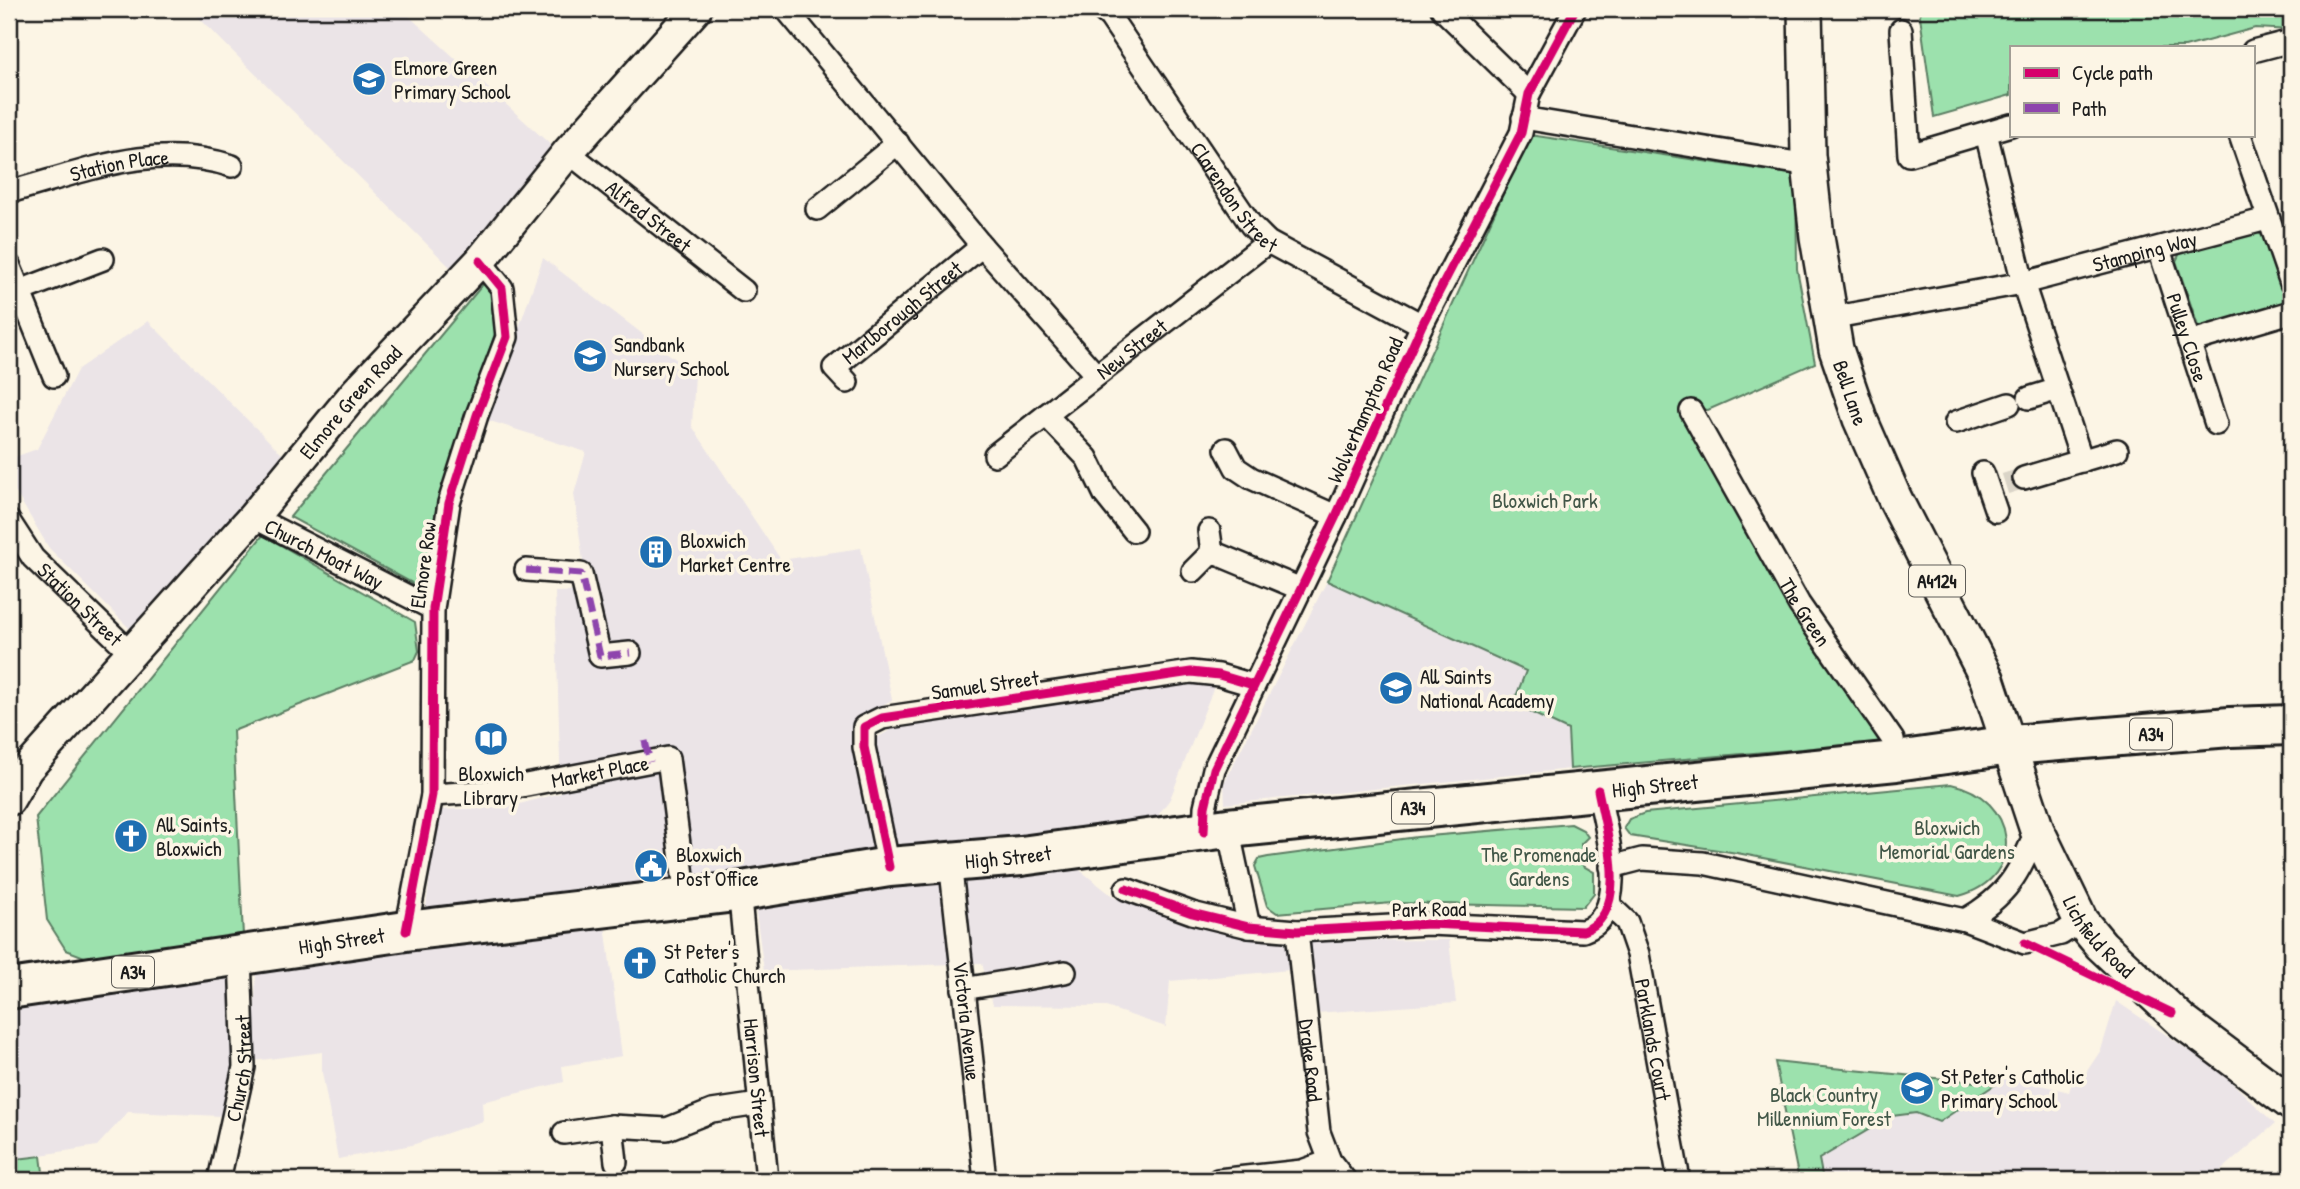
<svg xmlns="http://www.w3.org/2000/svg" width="2300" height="1189" viewBox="0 0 2300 1189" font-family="'Patrick Hand',sans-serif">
<rect width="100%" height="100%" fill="#fcf5e5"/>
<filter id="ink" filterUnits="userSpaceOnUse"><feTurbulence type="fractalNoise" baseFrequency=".0143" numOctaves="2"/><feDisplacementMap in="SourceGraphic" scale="14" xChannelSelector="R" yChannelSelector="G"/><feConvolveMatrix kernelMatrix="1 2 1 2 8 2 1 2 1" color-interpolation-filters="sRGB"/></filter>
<g filter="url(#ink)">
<g fill="#ebe4e7">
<polygon points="190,9 401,9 553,147 453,270"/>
<polygon points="543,258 695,374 692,426 781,560 861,548 892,700 863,715 855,725 879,862 425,915 438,810 508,807 561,793 555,592 587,591 574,494 586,452 487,420"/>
<polygon points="148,321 284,456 133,632 49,548 9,481 9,459 37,449 78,369"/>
<polygon points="1327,581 1526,672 1513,704 1568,730 1570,769 1225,804 1224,783"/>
<polygon points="1184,680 1215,684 1170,799 1159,814 1160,822 898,859 871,741 894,728 1088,700"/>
<polygon points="1076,867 1115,898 1240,937 1278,941 1449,940 1456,1003 1315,1013 1312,968 1170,981 1166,1027 1103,1006 993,1005 982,963 764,971 754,898"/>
<polygon points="604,917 622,1056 562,1066 564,1082 482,1102 483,1121 412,1145 338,1159 322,1072 322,1052 253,1061 256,973"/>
<polygon points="231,976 232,1071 222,1116 128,1112 97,1146 9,1160 9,1001"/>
<polygon points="2116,1001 2221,1072 2275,1124 2210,1180 1799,1180 1775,1062 1995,1084 1999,1074 2069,1092 2072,1082 2079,1083 2101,1050"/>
</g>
<g fill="#9ce1ad" stroke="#5c7e64" stroke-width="2">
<polygon points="1919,9 2291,9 2291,30 2255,28 2185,47 2011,47 2011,95 1934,117"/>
<polygon points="1530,135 1796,175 1797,269 1815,363 1708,410 1681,406 1804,629 1881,742 1570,769 1568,730 1513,704 1526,671 1327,581"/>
<polygon points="2253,230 2268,239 2286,297 2281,306 2209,329 2198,326 2176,261 2182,249"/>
<polygon points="484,283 494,293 498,325 437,503 428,585 423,589 290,517"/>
<polygon points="263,535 415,622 419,651 415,660 233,731 243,936 87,958 66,950 47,920 36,817"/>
<path d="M1951,784C2016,797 2029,877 1959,896L1737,853L1630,836L1624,828L1629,819L1645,813Z"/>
<polygon points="1571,824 1583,830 1588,837 1581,844 1583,866 1594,872 1594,893 1583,907 1392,903 1277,913 1267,906 1255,866 1259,859 1268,857 1417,837"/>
<polygon points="1775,1062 1802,1065 1996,1084 1939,1122 1916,1113 1892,1116 1819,1159 1823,1180 1799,1180"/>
<polygon points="41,1156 44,1180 9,1180 9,1160"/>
</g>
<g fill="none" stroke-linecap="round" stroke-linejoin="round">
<polyline stroke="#dad4c7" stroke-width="21" stroke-dasharray="21 10" stroke-linecap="butt" points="2005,484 2024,478"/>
<g stroke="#1c1c1c" stroke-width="26">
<g id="street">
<polyline points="786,9 982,246 1095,374"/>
<path id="s1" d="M1101,9L1110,17L1251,225L1268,242L1422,325"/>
<polyline points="1442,9 1529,94"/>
<polyline points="1901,30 1909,155 2011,125"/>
<polyline points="2253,51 2291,41"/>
<polyline points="1523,118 1809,165"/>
<polyline points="1986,133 2023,283 2082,461"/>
<polyline points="2240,135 2291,283"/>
<path id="s2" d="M568,152L744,291"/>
<path id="s3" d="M9,192C84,172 154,141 232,166"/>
<polyline points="817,209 898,143"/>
<path id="s4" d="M2159,249L2216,424"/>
<polyline points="9,265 54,376"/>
<polyline points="20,291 103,259"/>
<path id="s5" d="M1830,318L2023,283L2267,219"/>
<polyline points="2189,342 2291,312"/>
<path id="s6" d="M847,382L834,368L982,246"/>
<polyline points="2029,398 2058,389"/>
<path id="s7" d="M1691,411L1799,604L1893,740L1896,761"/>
<polyline points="1046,415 1087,458 1105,495 1134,531"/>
<polyline points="1956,422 2009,404"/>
<polyline points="1226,449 1236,468 1251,478 1336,516"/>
<path id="s8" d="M995,455L1268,242"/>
<polyline points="1983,473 1996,511"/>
<polyline points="2024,478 2117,450"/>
<path id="s9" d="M253,517L433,609"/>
<path id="s10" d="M9,521L33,558L130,652"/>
<polyline points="1212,552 1301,589"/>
<polyline points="526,570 581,574 600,656 630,653"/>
<polyline points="1193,571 1212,552 1209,531"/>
<path id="s11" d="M432,795L495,791L668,758L686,899"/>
<polyline points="1228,828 1249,927"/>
<polyline points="1204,832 1205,807 1214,769 1336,516 1422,325 1521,133 1529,94 1575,9"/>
<path id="s12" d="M950,861L985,1180"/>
<polyline points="889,867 864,747 864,727 882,718 1191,672 1219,675 1253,685"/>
<polyline points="1611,867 1642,859 1703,863 1965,920 2025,943 2061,934 2081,921"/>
<path d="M1126,889L1192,913L1249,927L1297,931L1429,924L1583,931C1633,914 1605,828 1598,790"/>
<path id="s13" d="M736,892L741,909L767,1180"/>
<path id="s14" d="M1610,906L1627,922L1638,954L1679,1180"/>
<path d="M1965,920C2009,895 2018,874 2037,830"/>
<polyline points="406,931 432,795 433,609 449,503 477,415 507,337 502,288 480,261"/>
<path id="s15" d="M1297,931L1319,1132L1330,1161L1345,1180"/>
<polyline points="963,989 1065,972"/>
<polyline points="612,1126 616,1162"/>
<polyline points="564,1133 612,1126 667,1129 712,1111 759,1104"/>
<path id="s16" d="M219,1180L244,1067L240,956"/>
<polyline points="1218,1180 1302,1171 1330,1161"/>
</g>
</g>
<g stroke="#1c1c1c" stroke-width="35">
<g id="secondary">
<path id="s17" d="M9,800L27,769L253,517L356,392L480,261L568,152L696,9"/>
</g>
</g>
<g stroke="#1c1c1c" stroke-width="38">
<g id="primary">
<path id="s18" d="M1805,9L1808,155L1817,237L1836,349L1860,419L1895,499L1987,679L2037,830L2081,921L2101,945L2183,1022L2291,1103"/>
</g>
</g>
<g stroke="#1c1c1c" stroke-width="44">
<g id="highway">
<path id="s19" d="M9,989L406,931L736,892L889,867L1021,856L1228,828L1896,761L2011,745L2230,727L2291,725"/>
</g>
</g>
<use href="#street" stroke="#fcf5e5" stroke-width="21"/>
<use href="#secondary" stroke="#fcf5e5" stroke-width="30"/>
<use href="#primary" stroke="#fcf5e5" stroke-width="33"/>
<use href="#highway" stroke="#fcf5e5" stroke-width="38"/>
<g stroke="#8e44ad" stroke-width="7" stroke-dasharray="14 7" stroke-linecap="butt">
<polyline points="526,570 581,574 600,656 630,653"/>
<polyline points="645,741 650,762"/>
</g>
<g stroke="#fcf5e5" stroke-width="13">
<g id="cycleway">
<polyline points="1204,832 1205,807 1214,769 1336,516 1422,325 1521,133 1529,94 1575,9"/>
<polyline points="889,867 864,747 864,727 882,718 1191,672 1219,675 1253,685"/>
<path d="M1126,889L1192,913L1249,927L1297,931L1429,924L1583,931C1633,914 1605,828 1598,790"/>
<polyline points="406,931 432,795 433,609 449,503 477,415 507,337 502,288 480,261"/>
<polyline points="2025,943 2172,1013"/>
</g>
</g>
<use href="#cycleway" stroke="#d6006c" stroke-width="9"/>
</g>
</g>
<defs>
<g id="school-disc" transform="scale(1.75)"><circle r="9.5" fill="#1f6fb2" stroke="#fcf5e5"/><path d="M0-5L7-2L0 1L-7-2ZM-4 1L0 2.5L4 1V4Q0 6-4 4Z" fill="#fff"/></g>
<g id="building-disc" transform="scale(1.75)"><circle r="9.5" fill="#1f6fb2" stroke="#fcf5e5"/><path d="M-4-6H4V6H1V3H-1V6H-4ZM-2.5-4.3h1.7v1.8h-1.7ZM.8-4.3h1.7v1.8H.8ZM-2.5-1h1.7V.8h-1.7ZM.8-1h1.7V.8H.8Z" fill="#fff"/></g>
<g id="library-disc" transform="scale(1.75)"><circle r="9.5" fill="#1f6fb2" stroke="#fcf5e5"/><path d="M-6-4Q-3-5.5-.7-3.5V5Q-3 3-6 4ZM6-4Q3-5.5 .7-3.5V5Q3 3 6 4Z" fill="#fff"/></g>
<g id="church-disc" transform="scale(1.75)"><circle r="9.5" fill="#1f6fb2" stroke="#fcf5e5"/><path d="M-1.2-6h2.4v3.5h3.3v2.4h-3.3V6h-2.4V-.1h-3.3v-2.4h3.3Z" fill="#fff"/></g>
<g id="civic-disc" transform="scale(1.75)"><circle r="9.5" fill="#1f6fb2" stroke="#fcf5e5"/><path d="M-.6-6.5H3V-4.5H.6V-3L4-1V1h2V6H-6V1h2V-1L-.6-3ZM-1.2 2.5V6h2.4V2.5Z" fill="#fff"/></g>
</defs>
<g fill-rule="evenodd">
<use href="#school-disc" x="369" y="79"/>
<use href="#school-disc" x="590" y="356"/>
<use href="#building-disc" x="656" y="552"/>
<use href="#school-disc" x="1396" y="688"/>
<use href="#library-disc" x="491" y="739"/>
<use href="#church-disc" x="131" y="836"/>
<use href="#civic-disc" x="651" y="866"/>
<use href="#church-disc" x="640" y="963"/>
<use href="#school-disc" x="1917" y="1088"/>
</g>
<g text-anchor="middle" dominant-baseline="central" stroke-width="7" stroke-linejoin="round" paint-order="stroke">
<g fill="#fcf5e5" stroke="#5f5d58" stroke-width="2">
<rect x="1909" y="565.5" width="56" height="31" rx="5"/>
<rect x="2130" y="718.5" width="42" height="31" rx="5"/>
<rect x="1392" y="792.5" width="42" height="31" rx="5"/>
<rect x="112" y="956.5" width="42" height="31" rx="5"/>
</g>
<g font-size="19" font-weight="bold" fill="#1c1c1c">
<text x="1937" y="581">A4124</text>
<text x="2151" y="734">A34</text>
<text x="1413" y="808">A34</text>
<text x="133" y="972">A34</text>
</g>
<g font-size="21" fill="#1c1c1c" stroke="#fcf5e5" text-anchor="start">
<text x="394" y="67">Elmore Green<tspan x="394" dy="24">Primary School</tspan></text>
<text x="614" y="344">Sandbank<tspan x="614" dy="24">Nursery School</tspan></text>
<text x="680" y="540">Bloxwich<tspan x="680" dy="24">Market Centre</tspan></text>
<text x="1420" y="676">All Saints<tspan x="1420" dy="24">National Academy</tspan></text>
<text x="491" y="773" text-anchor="middle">Bloxwich<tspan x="491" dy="24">Library</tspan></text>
<text x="156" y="824">All Saints,<tspan x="156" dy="24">Bloxwich</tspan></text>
<text x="676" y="854">Bloxwich<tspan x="676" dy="24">Post Office</tspan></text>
<text x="664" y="951">St Peter's<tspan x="664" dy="24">Catholic Church</tspan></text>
<text x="1941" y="1076">St Peter's Catholic<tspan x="1941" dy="24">Primary School</tspan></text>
</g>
<g font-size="21" fill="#1c1c1c" stroke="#fcf5e5">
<text stroke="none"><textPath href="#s3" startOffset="114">Station Place</textPath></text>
<text stroke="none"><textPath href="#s1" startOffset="231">Clarendon Street</textPath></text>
<text stroke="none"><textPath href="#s2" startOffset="103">Alfred Street</textPath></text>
<text stroke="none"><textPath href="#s5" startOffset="322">Stamping Way</textPath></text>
<text stroke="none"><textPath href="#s6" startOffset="107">Marlborough Street</textPath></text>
<text stroke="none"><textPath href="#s4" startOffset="93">Pulley Close</textPath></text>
<text stroke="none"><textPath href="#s8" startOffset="173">New Street</textPath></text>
<text stroke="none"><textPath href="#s18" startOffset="388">Bell Lane</textPath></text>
<text stroke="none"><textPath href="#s17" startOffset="525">Elmore Green Road</textPath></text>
<text transform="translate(1365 410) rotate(-66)">Wolverhampton Road</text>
<text stroke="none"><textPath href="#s9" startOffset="80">Church Moat Way</textPath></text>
<text transform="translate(423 565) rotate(-82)">Elmore Row</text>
<text stroke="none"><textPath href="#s10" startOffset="110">Station Street</textPath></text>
<text stroke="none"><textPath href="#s7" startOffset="231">The Green</textPath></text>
<text transform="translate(985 685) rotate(-8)">Samuel Street</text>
<text stroke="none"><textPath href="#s11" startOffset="170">Market Place</textPath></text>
<text stroke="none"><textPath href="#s19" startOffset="1659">High Street</textPath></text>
<text stroke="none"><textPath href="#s19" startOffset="1008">High Street</textPath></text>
<text transform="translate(1429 909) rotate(-1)">Park Road</text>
<text stroke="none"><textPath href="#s18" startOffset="989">Lichfield Road</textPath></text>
<text stroke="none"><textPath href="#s19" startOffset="336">High Street</textPath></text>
<text stroke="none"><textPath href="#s12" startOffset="161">Victoria Avenue</textPath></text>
<text stroke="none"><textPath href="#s14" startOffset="144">Parklands Court</textPath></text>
<text stroke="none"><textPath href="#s15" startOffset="130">Drake Road</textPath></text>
<text stroke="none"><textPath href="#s16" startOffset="114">Church Street</textPath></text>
<text stroke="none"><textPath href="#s13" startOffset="187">Harrison Street</textPath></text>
</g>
<g font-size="21" fill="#425748" stroke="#fcf5e5">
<text x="1545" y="500">Bloxwich Park</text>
<text x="1947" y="827">Bloxwich<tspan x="1947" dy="24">Memorial Gardens</tspan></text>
<text x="1539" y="854">The Promenade<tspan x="1539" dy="24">Gardens</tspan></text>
<text x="1824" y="1094">Black Country<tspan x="1824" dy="24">Millennium Forest</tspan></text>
</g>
</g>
<rect width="2300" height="1189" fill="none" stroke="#fcf5e5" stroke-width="35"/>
<rect x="18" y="18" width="2265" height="1154" fill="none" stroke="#1c1c1c" stroke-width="2.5" filter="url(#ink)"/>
<rect x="2010" y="46" width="245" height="91" fill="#fcf5e5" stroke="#a29e95" stroke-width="2"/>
<rect x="2024" y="68" width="35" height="10" fill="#d6006c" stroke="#a29e95" stroke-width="2"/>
<text x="2072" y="80" font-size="21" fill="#1c1c1c">Cycle path</text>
<rect x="2024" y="103" width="35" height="10" fill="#8e44ad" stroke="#a29e95" stroke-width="2"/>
<text x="2072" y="116" font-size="21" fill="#1c1c1c">Path</text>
</svg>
